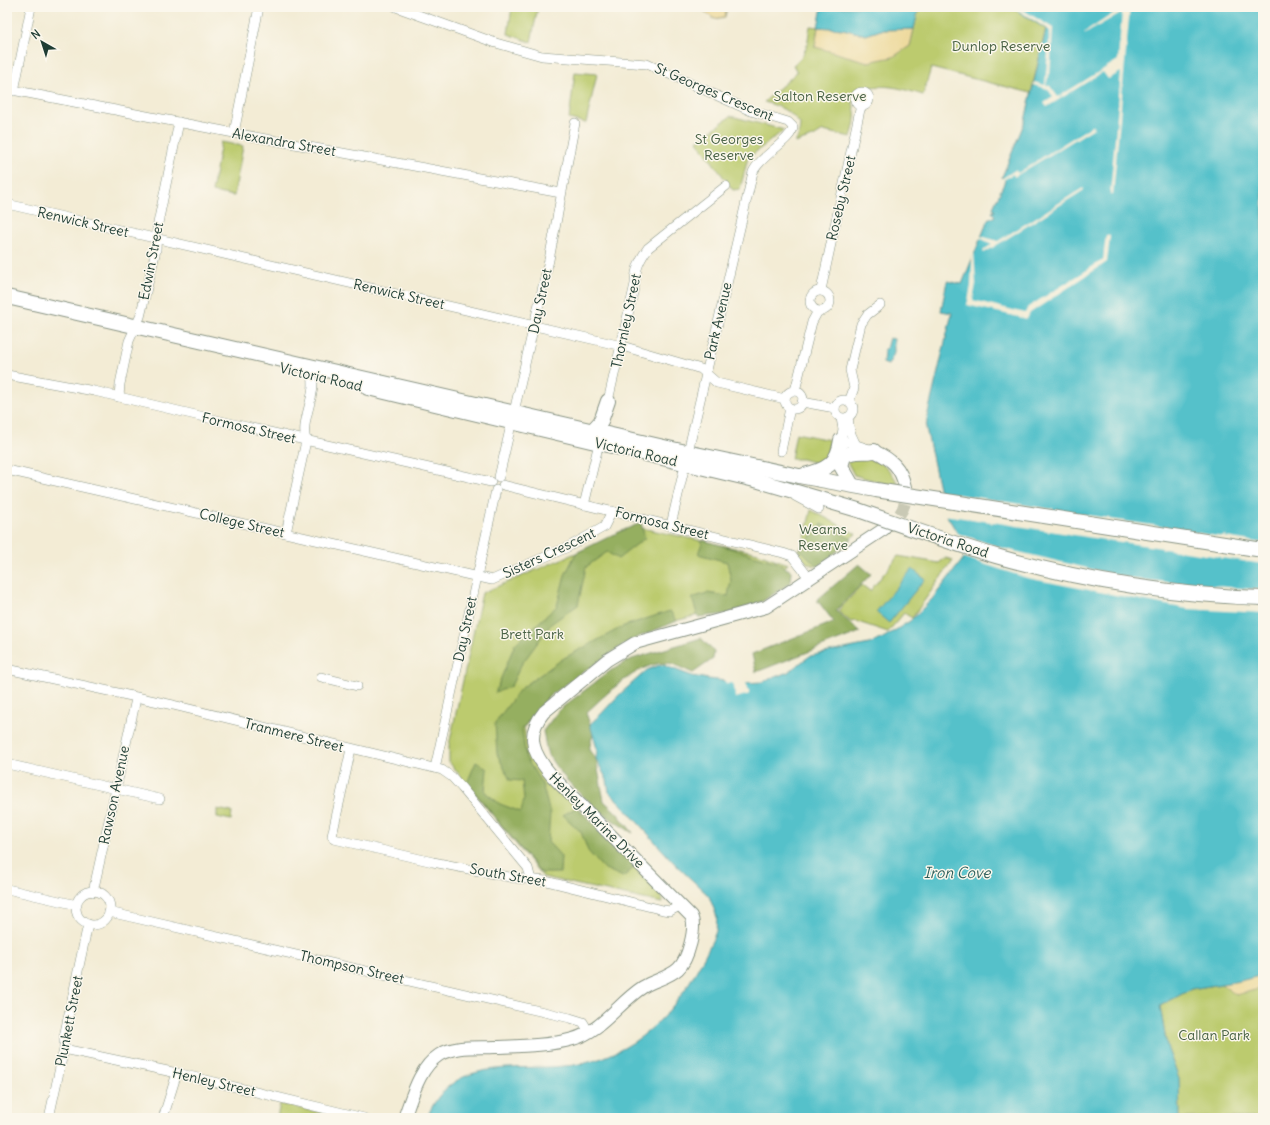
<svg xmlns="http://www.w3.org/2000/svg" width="1270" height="1125" viewBox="0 0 1270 1125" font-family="Delius,sans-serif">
<rect width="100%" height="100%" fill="#fbf7ec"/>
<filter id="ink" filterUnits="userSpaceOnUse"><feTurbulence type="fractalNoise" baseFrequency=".025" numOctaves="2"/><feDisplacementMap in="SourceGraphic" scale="8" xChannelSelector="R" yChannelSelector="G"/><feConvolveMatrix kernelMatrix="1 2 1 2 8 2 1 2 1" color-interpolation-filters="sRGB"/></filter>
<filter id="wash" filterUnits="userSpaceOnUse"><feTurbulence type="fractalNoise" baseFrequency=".012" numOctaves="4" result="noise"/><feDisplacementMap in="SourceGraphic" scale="16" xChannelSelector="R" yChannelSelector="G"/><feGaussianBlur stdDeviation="0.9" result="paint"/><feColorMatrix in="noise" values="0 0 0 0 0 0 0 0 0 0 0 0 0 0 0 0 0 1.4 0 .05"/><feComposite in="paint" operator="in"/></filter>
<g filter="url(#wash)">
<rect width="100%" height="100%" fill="#f3ecd5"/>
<g fill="#bccb6e" stroke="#6e8451">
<polygon points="512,7 538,7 531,42 508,34"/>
<path d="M919,7H1011L1046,28L1031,93L931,68L923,95C897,87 884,83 856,90C848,101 857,107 855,118C855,124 853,130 851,137L823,131L815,136L795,143L799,135L800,124C790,111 780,106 764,102L797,72L793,65C808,53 807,44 810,26L818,27L815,47L910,46Z"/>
<polygon points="575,72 597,74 586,123 569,119"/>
<polygon points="731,116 784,130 748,158 740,189 733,190 697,141"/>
<polygon points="221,142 243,146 234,196 212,192"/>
<polygon points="796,433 830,440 826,457 816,463 802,459 791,459"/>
<path d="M850,458C877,459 887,461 899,486L879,482L854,475L847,461Z"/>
<polygon points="811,510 856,534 815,566 807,563 797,551 803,545"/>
<polygon points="637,527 758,553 788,564 761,585 752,602 646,628 559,684 524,727 530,759 662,895 662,903 543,877 449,762 449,745 482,593"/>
<polygon points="898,556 939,563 945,558 953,560 912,618 904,613 888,632 855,621 851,622 838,611 862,585 870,591"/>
<polygon points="217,809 232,812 231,820 217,817"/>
<polygon points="1263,975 1263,1118 1180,1118 1179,1079 1167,1047 1160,1006 1191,989 1240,981"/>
<polygon points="280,1104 345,1118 277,1118"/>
</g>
<g fill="#95af61" stroke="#5a764a">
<polygon points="641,523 645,538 618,559 607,552 586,567 578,605 552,623 521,665 511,686 495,693 515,644 557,606 565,575 576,553 619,532"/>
<polygon points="821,524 852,539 818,567 800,549"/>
<polygon points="703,540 776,562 791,571 790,583 763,601 727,614 698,617 692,598 707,593 728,596 731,580 727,562 698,554"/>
<polygon points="859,564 871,574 836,611 860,632 756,672 752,654 834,622 817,600"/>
<polygon points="670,611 677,621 631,640 586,670 548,697 522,729 526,758 542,784 550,813 548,842 561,856 560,873 541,873 467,783 476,762 487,769 485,792 500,804 521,812 524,799 522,781 510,780 497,754 495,723 520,689 564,658 624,626"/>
<path d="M701,638L714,652L713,659L693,673C685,670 674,663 666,663C639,662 605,695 586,713L593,733L589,750L596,759L604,801L617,813L633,833C603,816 565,785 548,754C545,748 545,738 543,731L559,710L610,671L632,659Z"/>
<polygon points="577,807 635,867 623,877 603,868 588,851 581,832 563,815"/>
</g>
<g fill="#eeda9e" stroke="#868c69">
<polygon points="699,7 727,7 725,17 714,19"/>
<polygon points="818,27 843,29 866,35 881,30 914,29 910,46 893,57 868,62 815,47"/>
<polygon points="1263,975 1263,988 1236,995 1221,984"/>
</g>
<g fill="#54c1ca" stroke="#3a7f7f">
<polygon points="822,7 919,7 914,29 881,30 866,35 843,29 818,27"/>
<path d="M1011,7H1263V975L1240,981L1191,989L1160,1006L1167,1047L1179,1079L1180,1118H427C451,1056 511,1071 564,1066C582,1065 600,1060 616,1052C664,1029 691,985 713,939L716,931L717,917L709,896L675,864L622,805L609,792L607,780L596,759L597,749L590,724L601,714L619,695L647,670L657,666L663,665L692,676L708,679L744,683L762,682L788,672L810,656L869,644L883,638L910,621L933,598L964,558V544L944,511L926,428L928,413L952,313L941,311L947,281L962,284L988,220L995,216L992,212L995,211L993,208L1005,181L1002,177L1025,121L1046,29Z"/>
<path d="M889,338L894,339C893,355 897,349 888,365L883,363L884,350L886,349Z"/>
<polygon points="912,569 925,579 889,623 876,612"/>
</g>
<g fill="#f3ecd5">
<polygon points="1013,7 1018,7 1053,28 1050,74 1049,74 1046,85 1050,86 1058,97 1118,60 1122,12 1085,34 1084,33 1123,7 1130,7 1113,195 1110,195 1121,72 1108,79 1103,72 1047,107 1044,103 1053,97 1048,89 1033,85 1034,82 1045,85 1050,31"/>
<polygon points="1093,125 1094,128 1014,177 1013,174 1002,181 1001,179 1015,170 1018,173"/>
<polygon points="1083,188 1084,190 984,253 983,251 992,244 979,238 980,236 998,241"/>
<polygon points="1106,235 1110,236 1107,262 1030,313 1027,319 967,305 971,286 972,258 974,250 976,284 973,300 1025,313 1028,307 1103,260"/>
<polygon points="938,491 1051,509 1053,508 1053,510 1108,518 1110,517 1110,519 1165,527 1167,525 1167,528 1223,537 1225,534 1225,537 1263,543 1263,564 1222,558 1220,559 1220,557 1164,549 1162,550 1162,548 1107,540 1105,542 1105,540 1050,531 1048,533 1048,531 993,522 991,524 991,522 943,515"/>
<polygon points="954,532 1002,548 1133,579 1263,590 1263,613 1187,609 1027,578 962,557 964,553 962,545"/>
<polygon points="723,679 746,681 747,690 749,690 750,694 735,698 734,685 731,683 727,684"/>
</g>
</g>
<g filter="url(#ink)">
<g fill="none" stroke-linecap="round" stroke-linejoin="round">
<path stroke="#c9c9b5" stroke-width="12" stroke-dasharray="12 6" stroke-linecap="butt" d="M887,527C901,516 908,505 905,487"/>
<g stroke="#899484" stroke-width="10">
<g id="minor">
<path d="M396,7L496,43L542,56L647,64L751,111L788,122L793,127C793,139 760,156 753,172L671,525"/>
<polyline points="7,89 234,133 561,193"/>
<polyline points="14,91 31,7"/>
<circle cx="862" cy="99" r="7"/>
<polyline points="234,133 259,7"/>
<polyline points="7,204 622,346 701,369 717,383 785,399"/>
<polyline points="821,290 861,105"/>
<circle cx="820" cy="301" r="10"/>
<polyline points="7,375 94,391 238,425 491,482"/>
<polyline points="795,391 812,322 818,311"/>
<circle cx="794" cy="400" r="9"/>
<polyline points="119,397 120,384 129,341 140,317 156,250 157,228 179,122"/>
<circle cx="844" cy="409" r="9"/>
<path d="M608,401L635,284C635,269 640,259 648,248L726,186"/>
<polyline points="802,402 835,408"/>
<polyline points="849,402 854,388 850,370 861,324 867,315 880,305"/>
<polyline points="848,417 850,432 856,445"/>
<polyline points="841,418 843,429 841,440 869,449"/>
<polyline points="781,451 790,408"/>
<polyline points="7,470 492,580 568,547 604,527 612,511"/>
<polyline points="499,477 549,260 575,123"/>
<polyline points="503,485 783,553 792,556 810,579"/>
<polyline points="795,496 819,509"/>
<polyline points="584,505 599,443"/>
<path d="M286,533L306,441C300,419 317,397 312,375"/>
<polyline points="7,669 173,705 442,770 452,777 462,788 528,868 531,880"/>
<polyline points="321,677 357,686"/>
<polyline points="7,764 160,799"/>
<polyline points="435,768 496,490"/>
<polyline points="332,836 351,749"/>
<polyline points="334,839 433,862 515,878 546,881 663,910 670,911 681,905"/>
<polyline points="7,889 77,905"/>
<circle cx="93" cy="908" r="17"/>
<polyline points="93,892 136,699"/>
<polyline points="109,912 570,1018 583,1022 589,1032"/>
<polyline points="64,1049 177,1073 364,1118"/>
<polyline points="49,1118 64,1049 64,1037 88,924"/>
<polyline points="163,1118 177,1073"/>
</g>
</g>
<g stroke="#899484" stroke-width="14">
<g id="major">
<path d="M874,451C891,459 901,467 905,487"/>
<path d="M404,1118C412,1097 419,1068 439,1055C455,1045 477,1048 495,1047C521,1046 548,1046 573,1039C602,1031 618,1003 643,987C654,980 668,978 678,969C688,960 697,927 691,916L552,776C534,755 524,736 544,712L607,660L635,643L766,607L884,529"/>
</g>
</g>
<g stroke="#899484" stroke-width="16">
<g id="highway">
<polyline points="7,297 677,450 799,476 876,490"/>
<polyline points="368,388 759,481 858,510"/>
<polyline points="592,431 601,421 608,401"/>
<path d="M804,475C826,470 838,464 841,440"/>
<path d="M852,485L841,466L844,456C853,450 863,453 874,451"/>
</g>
</g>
<use href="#minor" stroke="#fff" stroke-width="9"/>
<use href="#major" stroke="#fff" stroke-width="12"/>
<use href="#highway" stroke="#fff" stroke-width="14"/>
<g stroke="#899484" stroke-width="16" stroke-linecap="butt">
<g id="highway-bridge">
<polyline points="876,490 1263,550"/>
<path d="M858,510C904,526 950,543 996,556C1083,581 1173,595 1263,598"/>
</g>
</g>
<use href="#highway-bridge" stroke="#fff" stroke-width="14"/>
</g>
</g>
<g text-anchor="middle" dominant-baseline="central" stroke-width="3" stroke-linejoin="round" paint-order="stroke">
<g font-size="14" fill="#466042" stroke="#fbf7ec">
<text x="1001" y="46">Dunlop Reserve</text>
<text x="820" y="96">Salton Reserve</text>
<text x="729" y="139">St Georges<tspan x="729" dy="16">Reserve</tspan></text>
<text x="823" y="529">Wearns<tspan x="823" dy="16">Reserve</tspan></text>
<text x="532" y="634">Brett Park</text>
<text x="1214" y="1035">Callan Park</text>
</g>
<g font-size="14" fill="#1f3d34" stroke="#fbf7ec">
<text transform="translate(714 92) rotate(23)">St Georges Crescent</text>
<text transform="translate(284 142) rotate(10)">Alexandra Street</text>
<text transform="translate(841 198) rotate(-77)">Roseby Street</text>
<text transform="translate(83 222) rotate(13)">Renwick Street</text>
<text transform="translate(151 261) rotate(-79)">Edwin Street</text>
<text transform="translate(399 294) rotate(13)">Renwick Street</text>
<text transform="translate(540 301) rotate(-78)">Day Street</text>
<text transform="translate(626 321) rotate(-78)">Thornley Street</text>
<text transform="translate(718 321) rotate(-77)">Park Avenue</text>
<text transform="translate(321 377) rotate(13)">Victoria Road</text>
<text transform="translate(249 428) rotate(13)">Formosa Street</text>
<text transform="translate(636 452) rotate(13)">Victoria Road</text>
<text transform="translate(242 523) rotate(13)">College Street</text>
<text transform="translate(662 523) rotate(14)">Formosa Street</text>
<text transform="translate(948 540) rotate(18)">Victoria Road</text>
<text transform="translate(549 553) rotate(-25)">Sisters Crescent</text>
<text transform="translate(465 629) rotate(-78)">Day Street</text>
<text transform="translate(294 735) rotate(14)">Tranmere Street</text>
<text transform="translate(114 795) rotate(-78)">Rawson Avenue</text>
<text transform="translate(597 820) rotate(45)">Henley Marine Drive</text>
<text transform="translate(508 875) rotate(10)">South Street</text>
<text transform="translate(352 967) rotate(13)">Thompson Street</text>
<text transform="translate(69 1021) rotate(-79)">Plunkett Street</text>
<text transform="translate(214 1082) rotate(13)">Henley Street</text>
</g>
<g font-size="15" font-style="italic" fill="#2c5e5a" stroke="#fbf7ec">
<text x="957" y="872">Iron Cove</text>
</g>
</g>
<rect width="1270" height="1125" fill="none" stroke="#fbf7ec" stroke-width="24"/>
<g transform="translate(42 42) rotate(321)" stroke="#fbf7ec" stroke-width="3" paint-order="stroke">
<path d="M0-3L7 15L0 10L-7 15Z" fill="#1f3d34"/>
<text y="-6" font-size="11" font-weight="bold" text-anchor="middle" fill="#1f3d34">N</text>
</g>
</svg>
